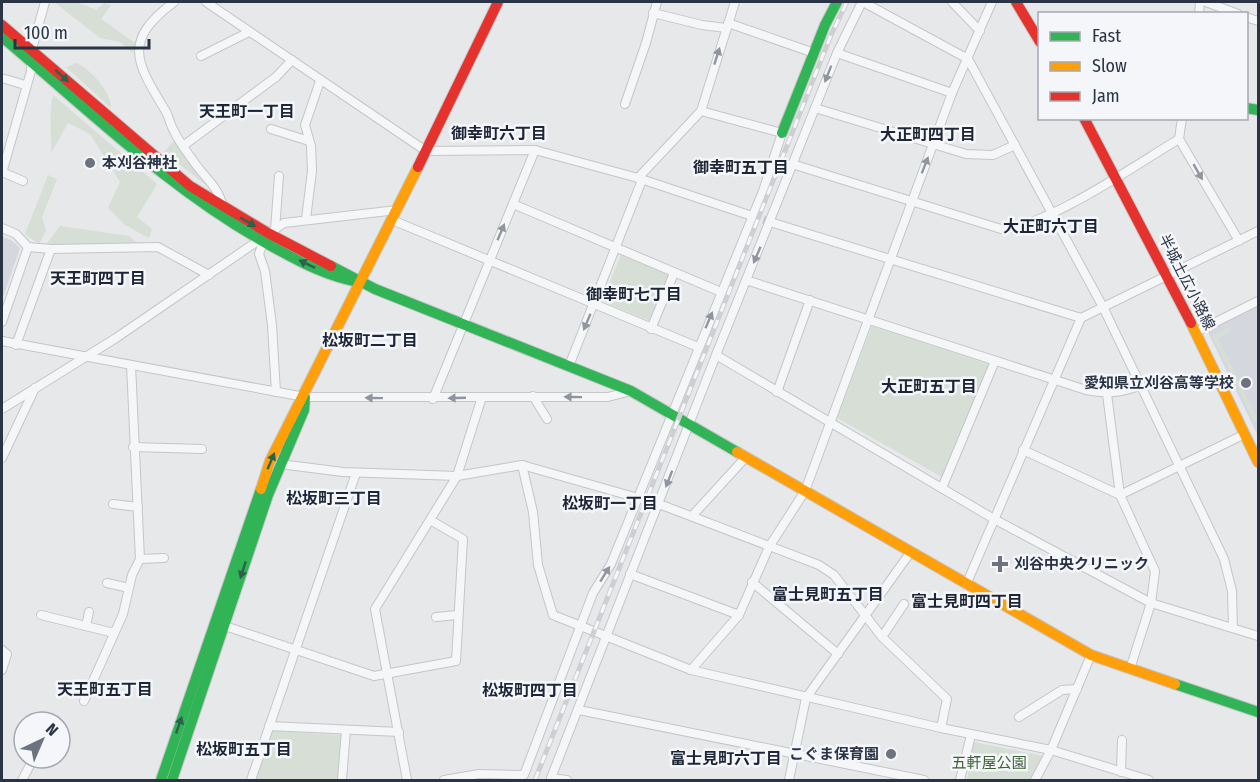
<svg xmlns="http://www.w3.org/2000/svg" width="1260" height="782" viewBox="0 0 1260 782" font-family="'Fira Sans Condensed','Noto Sans JP',sans-serif">
<rect width="100%" height="100%" fill="#e6e8ea"/>
<g fill="#d4d7dd">
<polygon points="2,237 11,240 20,248 2,300"/>
<polygon points="1258,306 1258,436 1207,330"/>
</g>
<g fill="#d6ded6">
<polygon points="54,2 77,2 96,10 104,3 111,5 101,19 135,43 133,53 120,42 100,38"/>
<path d="M77,63C92,71 111,92 111,108L66,67Z"/>
<path d="M53,95L157,184L137,217L152,229L149,238L125,225L108,208L120,182L90,134L68,123L51,153C52,133 48,114 53,95Z"/>
<polygon points="175,140 209,183 207,186 164,152"/>
<polygon points="48,175 57,179 42,217 46,231 39,244 25,234"/>
<polygon points="60,226 129,236 138,244 45,246"/>
<polygon points="621,255 669,275 650,321 602,301"/>
<polygon points="872,326 991,365 942,477 837,418"/>
<polygon points="1231,326 1229,333 1219,339 1258,420 1254,422 1212,336"/>
<polygon points="273,731 344,735 339,780 255,780"/>
<polygon points="974,742 1043,756 1030,780 967,780"/>
</g>
<g fill="none" stroke-linecap="round" stroke-linejoin="round">
<polyline stroke="#c1c4c9" stroke-width="8" stroke-dasharray="8 4" stroke-linecap="butt" points="752,216 770,222"/>
<g stroke="#c4c6c8" stroke-width="10">
<g id="street">
<path d="M174,2C122,41 136,62 165,110C169,116 170,125 174,131C179,142 187,152 194,162C205,178 219,187 223,208"/>
<polyline points="206,2 426,151 535,150 638,178 752,216"/>
<polyline points="863,2 968,59 1103,307 1224,559 1232,591 1233,628"/>
<polyline points="952,2 980,31"/>
<polyline points="1206,2 1238,14"/>
<polyline points="653,13 702,25 726,28"/>
<polyline points="1199,14 1200,2"/>
<polyline points="1246,17 1258,21"/>
<polyline points="728,23 814,53"/>
<polyline points="837,53 952,93"/>
<polyline points="201,56 249,32"/>
<polyline points="5,79 25,85"/>
<polyline points="625,104 646,43 657,2"/>
<polyline points="815,108 966,154 993,155 1015,145"/>
<polyline points="1182,118 1179,139 1239,241"/>
<polyline points="271,129 309,141"/>
<polyline points="183,146 276,77 292,60"/>
<path d="M792,164L1001,229C1047,227 1137,164 1179,139"/>
<polyline points="2,172 23,181"/>
<polyline points="2,173 31,71 32,49 45,2"/>
<polyline points="638,178 701,111 735,2"/>
<polyline points="513,204 721,292"/>
<polyline points="306,219 312,171 311,146 305,125 320,81"/>
<polyline points="392,220 698,347"/>
<polyline points="770,222 1081,318 1258,231"/>
<polyline points="2,228 16,234 28,247 2,322"/>
<polyline points="275,230 279,176"/>
<polyline points="264,239 259,254 265,271 272,325 276,392"/>
<polyline points="51,249 158,247 209,275"/>
<path d="M746,280L1086,390C1106,394 1121,393 1141,385"/>
<polyline points="651,329 674,273"/>
<polyline points="1196,332 1258,301"/>
<polyline points="2,341 305,397 608,397 631,391"/>
<polyline points="16,345 51,249 28,247"/>
<polyline points="716,355 994,519 1151,603 1258,636"/>
<polyline points="569,366 642,180"/>
<polyline points="777,392 810,300"/>
<polyline points="1107,394 1120,495 1155,571 1151,603 1130,669"/>
<polyline points="533,396 547,419"/>
<polyline points="433,399 535,150"/>
<polyline points="2,409 116,338 284,223 397,210"/>
<polyline points="133,447 202,449"/>
<polyline points="1023,450 1120,495 1245,434"/>
<polyline points="2,458 35,388"/>
<polyline points="280,464 343,472 457,476 522,465 659,504 819,565 834,575 882,637 947,699 941,728"/>
<polyline points="522,465 533,512 538,565 553,615 691,670 739,615 769,547 805,491 952,93 992,2"/>
<polyline points="942,488 995,361"/>
<polyline points="113,504 138,507"/>
<polyline points="692,516 746,457"/>
<polyline points="140,559 164,558"/>
<polyline points="630,574 739,615"/>
<polyline points="752,582 838,654"/>
<polyline points="107,583 129,588"/>
<polyline points="966,585 1081,318"/>
<polyline points="41,615 114,633"/>
<polyline points="436,617 457,615"/>
<polyline points="86,626 89,612"/>
<polyline points="225,626 374,676 456,661 463,539 430,520"/>
<polyline points="882,637 904,604"/>
<polyline points="2,650 7,654 2,670"/>
<polyline points="691,670 941,728 1051,750 1149,780"/>
<polyline points="84,701 123,614 132,575 140,559 131,365"/>
<polyline points="579,710 924,780"/>
<polyline points="1019,717 1062,690 1077,689"/>
<polyline points="269,726 399,732"/>
<polyline points="1121,772 1122,740"/>
<polyline points="22,780 34,758"/>
<polyline points="251,780 356,473"/>
<polyline points="342,780 346,730"/>
<polyline points="407,780 375,609 457,476 482,397"/>
<polyline points="444,780 479,774 524,775 593,593 611,564 763,191 782,133 701,111"/>
<polyline points="567,780 551,778 716,355 837,53 862,2"/>
<polyline points="789,780 806,698 910,553"/>
<polyline points="960,780 971,735"/>
<polyline points="1035,780 1051,750 1091,655"/>
</g>
</g>
<g stroke="#c4c6c8" stroke-width="12">
<g id="fast">
<path d="M2,37C90,111 173,193 275,248C302,263 329,277 359,282"/>
<polyline points="1246,108 1258,110"/>
<polyline points="782,133 825,25 837,2"/>
<polyline points="331,266 375,289 631,391 737,452"/>
<polyline points="1175,684 1258,712"/>
<polyline points="161,780 261,489"/>
<polyline points="172,780 268,495 304,410 305,397"/>
</g>
</g>
<g stroke="#c4c6c8" stroke-width="12">
<g id="slow">
<polyline points="1191,323 1258,462"/>
<polyline points="737,452 1091,655 1175,684"/>
<polyline points="261,489 270,461 418,167"/>
</g>
</g>
<g stroke="#c4c6c8" stroke-width="12">
<g id="jam">
<polyline points="1016,2 1040,42"/>
<polyline points="2,25 190,186 268,233 331,266"/>
<polyline points="1084,118 1191,323"/>
<polyline points="418,167 498,2"/>
</g>
</g>
<use href="#street" stroke="#f5f6f7" stroke-width="8"/>
<use href="#fast" stroke="#30b455" stroke-width="10"/>
<use href="#slow" stroke="#ff9f0a" stroke-width="10"/>
<use href="#jam" stroke="#e5322d" stroke-width="10"/>
<g stroke="#cecfd2" stroke-width="5">
<polyline id="rail" points="535,780 831,35 847,2"/>
</g>
<use href="#rail" stroke="#f4f6f9" stroke-width="3" stroke-dasharray="9" stroke-linecap="butt"/>
</g>
<defs><path id="oneway-solid" d="M-6-.8H1V-3.2L6.5 0L1 3.2V.8H-6Z" transform="scale(1.5)"/></defs>
<g fill="#90959e">
<use href="#oneway-solid" transform="translate(717 56) rotate(-72)"/>
<use href="#oneway-solid" transform="translate(828 74) rotate(111)"/>
<use href="#oneway-solid" transform="translate(925 165) rotate(-69)"/>
<use href="#oneway-solid" transform="translate(1198 172) rotate(60)"/>
<use href="#oneway-solid" transform="translate(501 232) rotate(-67)"/>
<use href="#oneway-solid" transform="translate(757 255) rotate(113)"/>
<use href="#oneway-solid" transform="translate(709 320) rotate(-67)"/>
<use href="#oneway-solid" transform="translate(587 322) rotate(113)"/>
<use href="#oneway-solid" transform="translate(573 397) rotate(-179)"/>
<use href="#oneway-solid" transform="translate(374 398) rotate(-179)"/>
<use href="#oneway-solid" transform="translate(457 398) rotate(178)"/>
<use href="#oneway-solid" transform="translate(669 479) rotate(111)"/>
<use href="#oneway-solid" transform="translate(605 574) rotate(-58)"/>
</g>
<g fill="#2d614b">
<use href="#oneway-solid" transform="translate(62 76) rotate(42)"/>
<use href="#oneway-solid" transform="translate(248 222) rotate(30)"/>
<use href="#oneway-solid" transform="translate(307 264) rotate(-154)"/>
<use href="#oneway-solid" transform="translate(271 461) rotate(-67)"/>
<use href="#oneway-solid" transform="translate(243 570) rotate(108)"/>
<use href="#oneway-solid" transform="translate(179 725) rotate(-71)"/>
</g>
<g fill="#6c737f" stroke="#f4f6f9" stroke-width="2">
<circle cx="90" cy="163" r="6"/>
<circle cx="1246" cy="383" r="6"/>
<path d="M997 555h6v6h6v6h-6v6h-6v-6h-6v-6h6z"/>
<circle cx="891" cy="754" r="6"/>
</g>
<g text-anchor="middle" dominant-baseline="central" stroke-width="5" stroke-linejoin="round" paint-order="stroke">
<g font-size="15" font-weight="bold" fill="#2b3445" stroke="#f4f6f9" text-anchor="start">
<text x="102" y="163">本刈谷神社</text>
<text x="1234" y="383" text-anchor="end">愛知県立刈谷高等学校</text>
<text x="1014" y="564">刈谷中央クリニック</text>
<text x="879" y="754" text-anchor="end">こぐま保育園</text>
</g>
<g font-size="15" fill="#2b3445" stroke="#f4f6f9">
<text transform="translate(1187 282) rotate(63)">半城土広小路線</text>
</g>
<g font-size="15" fill="#3f6138" stroke="#f4f6f9">
<text x="989" y="763">五軒屋公園</text>
</g>
<g font-size="16" font-weight="bold" fill="#1d2536" stroke="#f4f6f9">
<text x="247" y="111">天王町一丁目</text>
<text x="499" y="133">御幸町六丁目</text>
<text x="928" y="134">大正町四丁目</text>
<text x="741" y="167">御幸町五丁目</text>
<text x="1051" y="226">大正町六丁目</text>
<text x="98" y="278">天王町四丁目</text>
<text x="634" y="294">御幸町七丁目</text>
<text x="370" y="340">松坂町二丁目</text>
<text x="929" y="386">大正町五丁目</text>
<text x="334" y="498">松坂町三丁目</text>
<text x="610" y="503">松坂町一丁目</text>
<text x="828" y="594">富士見町五丁目</text>
<text x="967" y="601">富士見町四丁目</text>
<text x="105" y="689">天王町五丁目</text>
<text x="530" y="690">松坂町四丁目</text>
<text x="244" y="749">松坂町五丁目</text>
<text x="726" y="758">富士見町六丁目</text>
</g>
</g>
<rect width="1260" height="782" fill="none" stroke="#2b3445" stroke-width="6"/>
<rect x="1038" y="12" width="210" height="108" fill="#f4f6f9" stroke="#a4a8b1" stroke-width="1.5"/>
<rect x="1050" y="32" width="30" height="9" fill="#30b455" stroke="#a4a8b1" stroke-width="1.5"/>
<text x="1092" y="42" font-size="18" fill="#2b3445">Fast</text>
<rect x="1050" y="62" width="30" height="9" fill="#ff9f0a" stroke="#a4a8b1" stroke-width="1.5"/>
<text x="1092" y="72" font-size="18" fill="#2b3445">Slow</text>
<rect x="1050" y="92" width="30" height="9" fill="#e5322d" stroke="#a4a8b1" stroke-width="1.5"/>
<text x="1092" y="102" font-size="18" fill="#2b3445">Jam</text>
<g transform="translate(42 740) rotate(44)"><circle r="28" fill="#f4f6f9" stroke="#a4a8b1" stroke-width="1.5"/>
<path d="M0-4.5L10 22L0 15L-10 22Z" fill="#6c737f"/>
<text y="-9" font-size="16" font-weight="bold" text-anchor="middle" fill="#2b3445">N</text>
</g>
<path d="M15 39v9h134v-9" fill="none" stroke="#2b3445" stroke-width="3"/>
<text x="24" y="39" font-size="18" fill="#2b3445" stroke="#f4f6f9" stroke-width="4.5" paint-order="stroke">100 m</text>
</svg>
